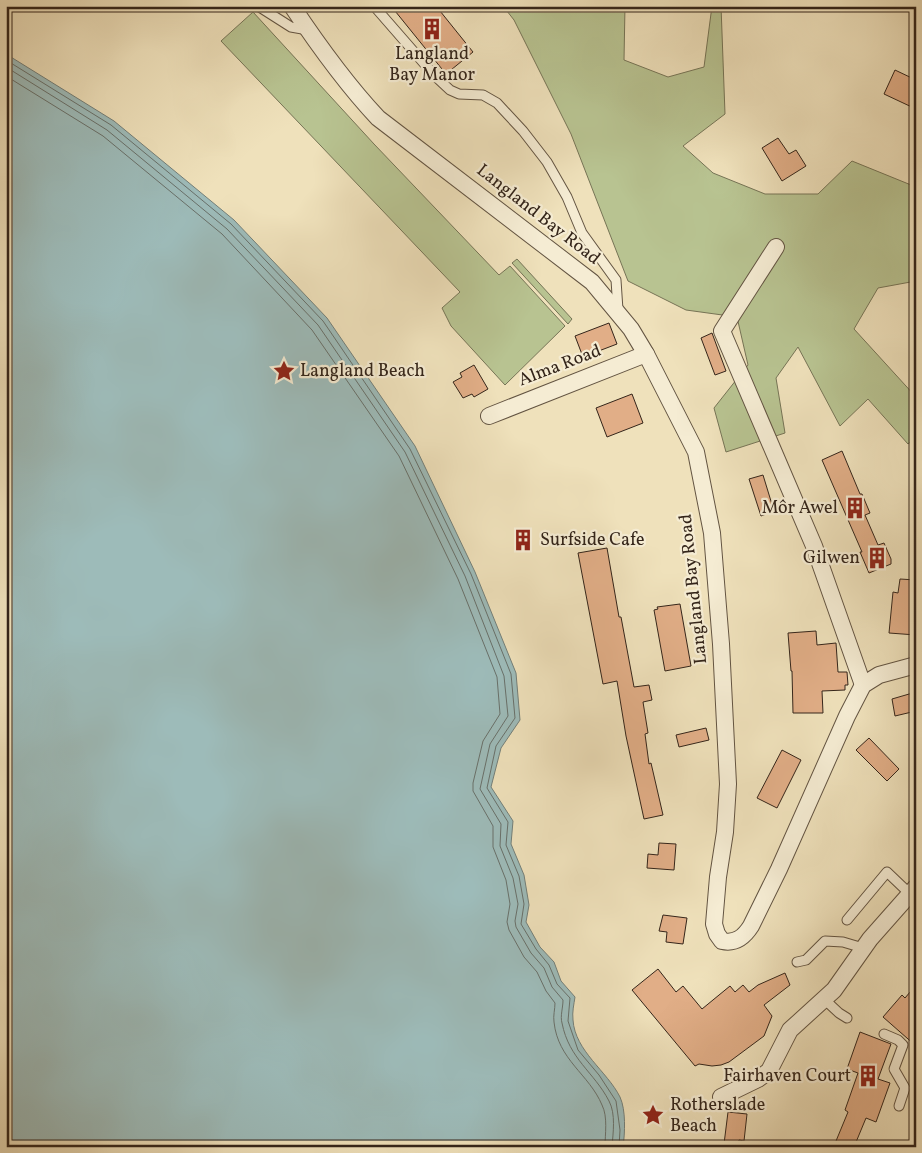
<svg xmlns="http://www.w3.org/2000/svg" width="922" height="1153" viewBox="0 0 922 1153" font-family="Vollkorn,serif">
<rect width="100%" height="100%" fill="#efe1bb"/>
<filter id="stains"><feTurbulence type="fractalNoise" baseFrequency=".004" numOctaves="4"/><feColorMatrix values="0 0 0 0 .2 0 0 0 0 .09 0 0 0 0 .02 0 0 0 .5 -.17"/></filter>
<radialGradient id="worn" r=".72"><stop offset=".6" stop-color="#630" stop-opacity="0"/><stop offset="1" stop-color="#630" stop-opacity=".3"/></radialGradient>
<g fill="#b8c391" stroke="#767456">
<polygon points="503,6 625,6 624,60 668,77 704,67 712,6 721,6 725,114 683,146 713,173 765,194 818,194 852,161 916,187 916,281 878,288 854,329 916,397 916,437 908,444 868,399 840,426 798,347 776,378 785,433 726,452 714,408 748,365 737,317 686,310 628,281 571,134 514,20"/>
<polygon points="253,12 374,144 499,275 510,266 565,326 505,385 451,326 442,308 460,292 221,41"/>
<polygon points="517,259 572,319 568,324 512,263"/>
</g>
<path fill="#9dbbb9" stroke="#737f79" d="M6,54L114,121L234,220L327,318L415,446L475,572L516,673L520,720L501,748L491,787L513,821L511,844L524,875L529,905L526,922L540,947L554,962L561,981L575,997C574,1004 572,1012 573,1020C575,1051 607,1071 620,1097C626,1110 625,1133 623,1147H6Z"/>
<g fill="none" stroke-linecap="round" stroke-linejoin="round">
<g stroke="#68706a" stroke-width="1">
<polyline points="6,60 111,125 231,224 323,321 410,449 471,574 511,674 515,718 496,746 487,788 508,822 506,845 519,876 524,904 521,924 536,949 549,965 557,984 570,998 568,1021 578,1050 599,1075 616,1101 620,1130 619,1147"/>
<path d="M6,67L107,130L227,229L318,325L405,452L465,576L504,676L508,716L490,744L480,789L501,824L500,846L513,878L518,904L515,921L516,927L531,953L544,968L552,987L563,1000C563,1008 560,1016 562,1023C569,1059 594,1072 609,1101C616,1114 613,1133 612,1147"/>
<path d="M6,76L103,136L222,234L312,330L399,456L458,579L497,677L500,714L483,741L473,783V791L493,826V847L506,880L510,904L507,922L509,930L524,957L537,972L546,991L555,1003C555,1009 553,1016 554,1022C558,1060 589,1074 602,1105C608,1117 605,1134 605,1147"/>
</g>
</g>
<g fill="#e1ae87" stroke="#34251a">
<polygon points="391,6 436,6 473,52 446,74"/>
<polygon points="895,70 916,80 916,109 884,94"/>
<polygon points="778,138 789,154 796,150 806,166 782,181 762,148"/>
<polygon points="609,323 617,344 583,357 575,336"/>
<polygon points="712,333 726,371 715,375 701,338"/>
<polygon points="474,365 488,389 474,397 472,394 463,398 453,382 462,377 460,373"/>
<polygon points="632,394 643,423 607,437 596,408"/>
<polygon points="842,451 860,494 862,494 870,513 865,515 878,545 884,543 891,559 891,564 869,573 860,552 862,552 822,460"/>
<polygon points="763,475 774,511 761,516 749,479"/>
<polygon points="607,548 619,617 621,617 634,687 649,685 652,700 643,702 648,733 645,734 649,764 651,763 663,815 644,819 626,736 617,681 603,684 578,553"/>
<polygon points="900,579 916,580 916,635 889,633 893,592 898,593"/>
<polygon points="680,604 691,666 665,671 654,610 658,609 657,607"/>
<polygon points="816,631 817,645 836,643 838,672 847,672 848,685 845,685 845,690 822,691 823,713 793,713 792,671 791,671 788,633"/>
<polygon points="916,692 916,711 895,716 892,699"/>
<polygon points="706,728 709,740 679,747 676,735"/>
<polygon points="869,738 899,769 887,781 856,750"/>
<polygon points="782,750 801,760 777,808 757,798"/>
<polygon points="659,843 676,844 674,870 647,868 648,854 658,855"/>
<polygon points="663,915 687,918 683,944 666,942 667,932 659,931"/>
<polygon points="658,969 676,992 683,986 702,1009 730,986 735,992 743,985 749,992 758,985 785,973 790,985 764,1005 772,1016 764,1036 729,1062 721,1065 712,1066 699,1064 695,1066 632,990"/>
<polygon points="916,985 916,1046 883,1017 902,995 905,998"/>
<polygon points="860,1032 891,1044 878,1079 890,1083 876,1122 866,1118 854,1147 850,1147 836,1141 848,1112 845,1110 858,1073 847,1069"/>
<polygon points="728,1112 747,1114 744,1141 739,1140 738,1146 724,1144"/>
</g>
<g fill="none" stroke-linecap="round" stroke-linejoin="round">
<g stroke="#635442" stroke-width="11">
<g id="service">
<polyline points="258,6 291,27 308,30"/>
<polyline points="374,6 435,76 450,90 459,94 483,95 497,103 523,131 547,162 567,197 582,233 616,280 618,310"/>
<polyline points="847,920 887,872 910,894"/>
<polyline points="797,962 806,960 825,941 843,942 863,948"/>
<polyline points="824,999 839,1013 847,1018"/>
<polyline points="884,1034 898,1040 903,1045 894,1069 905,1088 899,1106"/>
</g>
</g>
<g stroke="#635442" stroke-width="18">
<g id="minor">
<path d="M292,6C318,45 346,84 378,118L592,282L631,329L646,354L696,452L712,533L721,644L728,784L725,832L718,877L714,924L717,934L722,941C736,944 744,937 751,926L779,869L847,716L863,685L879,675L916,665"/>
<polyline points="776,247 722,331 814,546 863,685"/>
<polyline points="489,416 646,354"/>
<polyline points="721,1097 758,1079 769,1071 790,1030 834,990 870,939 916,887"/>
</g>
</g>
<use href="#service" stroke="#f5ecd3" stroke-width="9"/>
<use href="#minor" stroke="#f5ecd3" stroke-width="16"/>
</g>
<defs>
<g id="building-bare" transform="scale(1.725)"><path d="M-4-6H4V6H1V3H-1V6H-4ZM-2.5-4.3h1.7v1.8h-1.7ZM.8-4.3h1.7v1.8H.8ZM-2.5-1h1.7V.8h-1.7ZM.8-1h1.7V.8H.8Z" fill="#8f2418" stroke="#f5ecd3" stroke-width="2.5" paint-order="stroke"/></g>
<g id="sight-bare" transform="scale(1.725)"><path d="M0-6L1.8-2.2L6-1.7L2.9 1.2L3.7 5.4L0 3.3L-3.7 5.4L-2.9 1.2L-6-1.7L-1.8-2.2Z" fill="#8f2418" stroke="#f5ecd3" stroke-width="2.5" paint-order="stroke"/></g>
</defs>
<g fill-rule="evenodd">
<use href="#building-bare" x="432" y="29"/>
<use href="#sight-bare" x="284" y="371"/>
<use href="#building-bare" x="855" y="508"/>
<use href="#building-bare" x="523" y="540"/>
<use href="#building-bare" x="877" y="558"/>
<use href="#building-bare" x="868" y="1076"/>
<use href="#sight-bare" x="653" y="1115"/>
</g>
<g text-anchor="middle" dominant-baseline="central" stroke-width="4.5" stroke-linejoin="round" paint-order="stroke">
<g font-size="18" fill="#34251a" stroke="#f5ecd3" text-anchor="start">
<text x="432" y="54" text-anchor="middle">Langland<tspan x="432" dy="21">Bay Manor</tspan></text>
<text x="300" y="371">Langland Beach</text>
<text x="838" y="508" text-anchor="end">Môr Awel</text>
<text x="540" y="540">Surfside Cafe</text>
<text x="860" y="558" text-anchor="end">Gilwen</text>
<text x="851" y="1076" text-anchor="end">Fairhaven Court</text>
<text x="670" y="1105">Rotherslade<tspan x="670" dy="21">Beach</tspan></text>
</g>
<g font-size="18" fill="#34251a" stroke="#f5ecd3">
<text transform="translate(538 215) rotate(38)">Langland Bay Road</text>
<text transform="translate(560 366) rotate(-21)">Alma Road</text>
<text transform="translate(694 589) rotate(-96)">Langland Bay Road</text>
</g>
</g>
<rect width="922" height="1153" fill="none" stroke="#efe1bb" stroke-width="25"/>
<rect x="8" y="8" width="907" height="1138" fill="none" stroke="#34251a" stroke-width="2.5"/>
<rect x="12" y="12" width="897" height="1128" fill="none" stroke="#34251a"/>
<rect width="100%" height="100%" filter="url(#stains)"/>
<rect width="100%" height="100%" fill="url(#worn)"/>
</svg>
